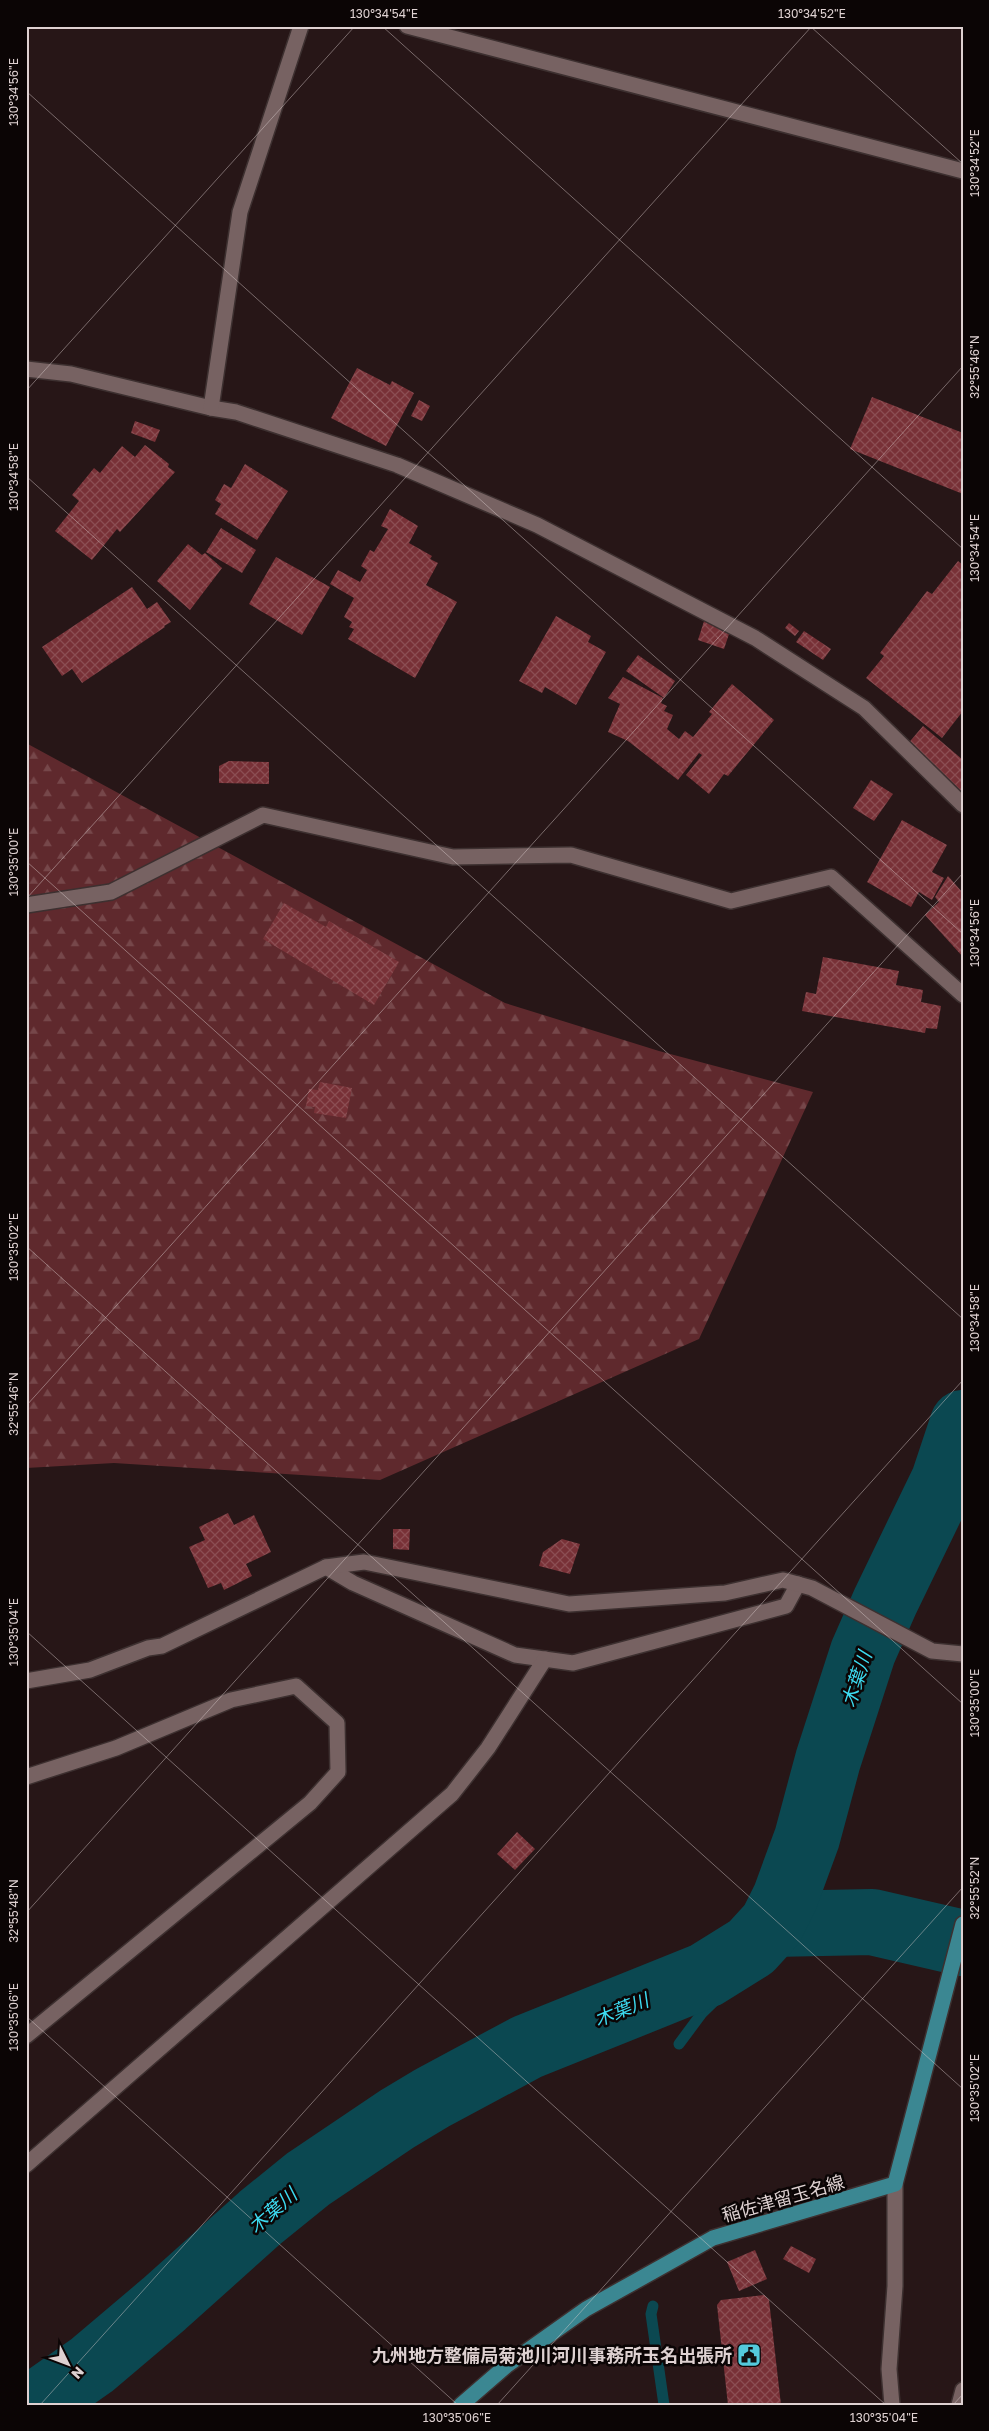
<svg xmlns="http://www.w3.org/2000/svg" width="989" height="2431" viewBox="0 0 989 2431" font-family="'Golos Text','Noto Sans JP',sans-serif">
<defs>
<pattern id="forest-firs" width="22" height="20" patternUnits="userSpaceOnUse" patternTransform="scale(1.25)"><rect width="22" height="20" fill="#5f292d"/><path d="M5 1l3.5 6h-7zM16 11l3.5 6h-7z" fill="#76474a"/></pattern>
<pattern id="building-cross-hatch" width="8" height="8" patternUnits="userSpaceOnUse" patternTransform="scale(1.25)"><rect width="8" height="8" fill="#783137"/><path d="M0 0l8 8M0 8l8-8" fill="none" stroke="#8b4e53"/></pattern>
</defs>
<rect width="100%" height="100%" fill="#271617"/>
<polygon fill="url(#forest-firs)" points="26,743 505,1003 659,1051 813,1092 699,1339 380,1480 114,1463 26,1468"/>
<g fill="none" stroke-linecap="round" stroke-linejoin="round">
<g stroke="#0b4851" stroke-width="11">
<polyline points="679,2044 702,2013 737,1979 772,1924"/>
<polyline points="653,2306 651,2314 664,2405"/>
</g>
<g stroke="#0b4851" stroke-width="66">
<polyline points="772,1924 872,1922 963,1943"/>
<polyline points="35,2405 92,2365 164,2304 261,2217 308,2179 397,2119 432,2098 527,2047 706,1975 751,1947 772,1924 785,1898 807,1838 828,1760 863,1652 885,1602 944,1480 963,1423"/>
</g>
</g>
<g fill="url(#building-cross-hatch)">
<polygon points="357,368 390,385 392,381 414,393 386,446 331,418"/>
<polygon points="872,397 963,433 963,494 850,449"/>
<polygon points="419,400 430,406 422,421 411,416"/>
<polygon points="135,421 160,430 155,442 131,433"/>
<polygon points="145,445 169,464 168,467 175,472 120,532 117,529 92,560 55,531 79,501 72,495 94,468 100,473 122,446 135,457"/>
<polygon points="245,464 288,491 257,540 215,514 221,504 215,500 224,484 231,488"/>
<polygon points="390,509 418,526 409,543 432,556 430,559 438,563 426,585 457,602 415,678 348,639 354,629 349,627 352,622 344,617 354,598 330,584 338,570 360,582 367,570 361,566 370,550 374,552 388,529 381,526"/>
<polygon points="221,528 256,550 242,573 206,552"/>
<polygon points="188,544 202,555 205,553 222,568 190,610 157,581"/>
<polygon points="276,557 330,587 302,635 249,604"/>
<polygon points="958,561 963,565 963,711 942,738 866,678 884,656 880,653 927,591 932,594"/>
<polygon points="132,587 147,609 157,602 171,622 164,626 165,627 82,683 72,669 62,676 42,647"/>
<polygon points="556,616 591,636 588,642 606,652 576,705 545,687 542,693 519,681"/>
<polygon points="705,618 731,628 724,649 698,640"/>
<polygon points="789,623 799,631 795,636 785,628"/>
<polygon points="804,631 831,649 823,660 796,642"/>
<polygon points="638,655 675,681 664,698 626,671"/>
<polygon points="623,677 663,698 661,703 667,706 664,711 673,715 667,729 679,739 685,731 693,737 712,714 709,712 732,684 774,720 728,776 724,774 709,794 686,775 702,755 699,753 678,780 628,741 608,732 620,704 608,698"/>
<polygon points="923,726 963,760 963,789 960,792 906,746"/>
<polygon points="229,761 269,762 269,784 219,783 219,766"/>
<polygon points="871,780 893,794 874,821 853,808"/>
<polygon points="902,820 947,845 932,872 944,878 932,900 919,892 911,907 867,882"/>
<polygon points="948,876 963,893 963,957 925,915 939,902 935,897"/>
<polygon points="284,903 326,927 329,921 399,962 374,1005 263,939"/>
<polygon points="823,957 899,971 896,985 923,990 921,1002 941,1006 937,1029 926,1028 925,1033 802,1011 806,992 816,994"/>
<polygon points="320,1082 352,1088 346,1118 314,1113 315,1107 306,1106 309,1089 318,1090"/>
<polygon points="228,1513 234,1525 254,1515 271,1552 246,1564 252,1576 224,1590 221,1583 208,1588 189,1547 205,1540 199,1527"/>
<polygon points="393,1529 410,1529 409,1550 393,1549"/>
<polygon points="562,1539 580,1544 570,1574 539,1566 543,1552"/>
<polygon points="517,1832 535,1849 515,1870 497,1854"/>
<polygon points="791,2246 816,2259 809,2273 783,2259"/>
<polygon points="755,2250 767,2279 739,2291 727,2262"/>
<polygon points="764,2295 769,2300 781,2405 728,2405 717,2305 721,2300"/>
</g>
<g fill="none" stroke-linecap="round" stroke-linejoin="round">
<g stroke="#3d3030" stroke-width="18">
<g id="minor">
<polyline points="407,26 963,171"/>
<polyline points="26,369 71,374 211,408 236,412 397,465 537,525 755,638 864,708 963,805"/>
<polyline points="211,408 240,212 301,26"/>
<polyline points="26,905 111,892 263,815 453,857 571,855 731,901 831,877 963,995"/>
<polyline points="326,1567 353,1583 515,1655 573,1663 786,1606 798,1584"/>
<polyline points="26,1681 90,1670 148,1648 162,1646 326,1567 364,1562 569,1604 725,1593 783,1580 812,1588 932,1651 963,1654"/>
<polyline points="26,1777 116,1748 231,1700 296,1686 337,1723 338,1772 310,1803 26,2036"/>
<polyline points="26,2165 452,1794 488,1748 545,1659"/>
<polyline points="892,2405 889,2369 895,2286 895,2184"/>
<polyline points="959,2405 963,2390"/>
</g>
</g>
<g stroke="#3d3030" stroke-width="18">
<polyline id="major" points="461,2405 506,2366 586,2309 713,2238 895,2184 963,1924"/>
</g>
<use href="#minor" stroke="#776262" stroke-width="15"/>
<use href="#major" stroke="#3b8792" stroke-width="15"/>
</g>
<path fill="none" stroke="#ded1d1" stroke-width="1" stroke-opacity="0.45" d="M382,26L963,549M810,26L963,164M26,91L963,934M26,391L355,26M26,476L963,1319M26,861L963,1704M26,899L812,26M26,1246L963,2089M26,1406L963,366M26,1631L886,2405M26,1913L963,873M26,2016L458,2405M26,2401L30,2405M40,2405L963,1380M497,2405L963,1887M953,2405L963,2394"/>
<defs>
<g id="civic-square" transform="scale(1.25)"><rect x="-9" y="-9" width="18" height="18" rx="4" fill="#54cadc" stroke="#0b0505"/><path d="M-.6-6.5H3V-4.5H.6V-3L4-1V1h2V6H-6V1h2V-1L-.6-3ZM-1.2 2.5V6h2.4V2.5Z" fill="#111"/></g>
</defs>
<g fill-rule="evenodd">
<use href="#civic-square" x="749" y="2355"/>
</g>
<g text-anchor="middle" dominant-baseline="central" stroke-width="5" stroke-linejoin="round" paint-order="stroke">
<g font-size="18" fill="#ded1d1" stroke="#0b0505">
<text transform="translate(783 2198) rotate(-16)">稲佐津留玉名線</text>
</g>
<g font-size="18" font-weight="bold" fill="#ded1d1" stroke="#0b0505" text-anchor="end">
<text x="732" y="2355">九州地方整備局菊池川河川事務所玉名出張所</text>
</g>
<g font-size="19" font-style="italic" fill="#3cdaf0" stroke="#0b0505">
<text transform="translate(856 1679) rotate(-72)">木葉川</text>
<text transform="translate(621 2009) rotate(-22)">木葉川</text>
<text transform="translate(272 2210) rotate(-41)">木葉川</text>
</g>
</g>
<rect width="989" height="2431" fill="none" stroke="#0b0505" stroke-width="55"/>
<g transform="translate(68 2364) rotate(132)" stroke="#0b0505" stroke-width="4" paint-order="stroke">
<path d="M0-4L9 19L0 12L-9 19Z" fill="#ded1d1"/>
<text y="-8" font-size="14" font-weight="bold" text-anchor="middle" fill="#ded1d1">N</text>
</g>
<rect x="28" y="28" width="934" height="2376" fill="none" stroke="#ded1d1" stroke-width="2"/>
<g font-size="12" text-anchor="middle" fill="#ded1d1">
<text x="384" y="18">130°34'54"E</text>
<text x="812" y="18">130°34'52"E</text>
<text transform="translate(14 92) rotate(-90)" y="4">130°34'56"E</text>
<text transform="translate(975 163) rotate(-90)" y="4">130°34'52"E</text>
<text transform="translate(975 367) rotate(-90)" y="4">32°55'46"N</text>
<text transform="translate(14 477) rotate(-90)" y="4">130°34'58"E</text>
<text transform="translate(975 548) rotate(-90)" y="4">130°34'54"E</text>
<text transform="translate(14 862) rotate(-90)" y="4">130°35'00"E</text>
<text transform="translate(975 933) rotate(-90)" y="4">130°34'56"E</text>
<text transform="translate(14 1247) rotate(-90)" y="4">130°35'02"E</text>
<text transform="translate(975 1318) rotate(-90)" y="4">130°34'58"E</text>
<text transform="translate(14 1404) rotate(-90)" y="4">32°55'46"N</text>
<text transform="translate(14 1632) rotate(-90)" y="4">130°35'04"E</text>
<text transform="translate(975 1703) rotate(-90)" y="4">130°35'00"E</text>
<text transform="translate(975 1888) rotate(-90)" y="4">32°55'52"N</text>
<text transform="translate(14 1911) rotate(-90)" y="4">32°55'48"N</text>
<text transform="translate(14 2017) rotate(-90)" y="4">130°35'06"E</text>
<text transform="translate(975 2088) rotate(-90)" y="4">130°35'02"E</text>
<text x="457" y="2422">130°35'06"E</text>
<text x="884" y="2422">130°35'04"E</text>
</g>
</svg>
